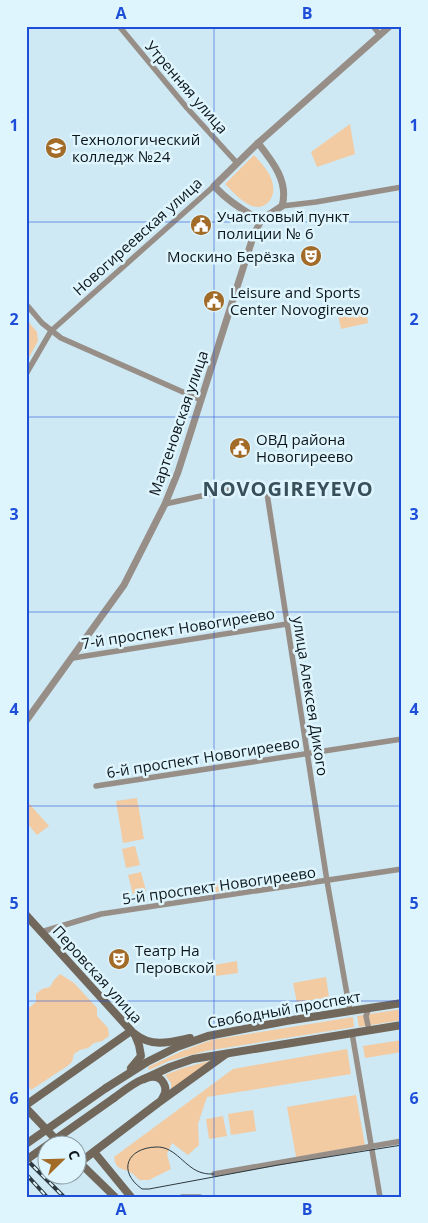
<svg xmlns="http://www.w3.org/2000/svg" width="428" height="1223" viewBox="0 0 428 1223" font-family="'Open Sans',sans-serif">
<rect width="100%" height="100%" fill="#cee9f4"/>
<g fill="#f2cba3">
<polygon points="350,124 355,154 317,167 311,152"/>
<path d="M254,155C261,163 269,171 272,181C274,188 274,195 270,200C256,219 235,194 225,184Z"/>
<polygon points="366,310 368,323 341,329 338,315"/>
<polygon points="26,319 37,332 38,341 26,363"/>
<polygon points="137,798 144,839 123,843 116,801"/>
<polygon points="26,800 49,826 37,835 26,822"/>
<polygon points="135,846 140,865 126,868 122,849"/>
<polygon points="141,872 146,891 133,894 128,875"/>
<polygon points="253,878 254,887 211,893 209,884"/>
<polygon points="237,961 238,973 216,976 214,965"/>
<polygon points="60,974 74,983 97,1008 97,1016 108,1028 109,1036 102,1041 94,1043 88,1048 80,1050 74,1054 72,1062 66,1067 31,1090 27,1084 30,1080 26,1076 26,1008 30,1007 36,1002 36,994 42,989 50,987 54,980"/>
<polygon points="326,977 329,997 297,1003 293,983"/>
<polygon points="402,1009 402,1020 359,1027 357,1016"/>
<polygon points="353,1017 354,1027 206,1051 169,1061 149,1070 148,1067 180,1052 211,1040"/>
<polygon points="402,1040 402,1052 365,1058 363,1046"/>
<path d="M347,1049L351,1074L207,1097L198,1124L199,1145L188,1155L172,1143L167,1154L171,1169L149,1180H140C137,1179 136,1176 133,1174C124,1167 116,1172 114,1157L233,1069Z"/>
<polygon points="209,1061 209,1063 171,1090 171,1083 165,1075 183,1068"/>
<polygon points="356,1095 365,1145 296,1157 287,1107"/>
<polygon points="253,1110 256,1131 231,1135 228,1114"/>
<polygon points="223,1116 227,1136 209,1139 206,1119"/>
</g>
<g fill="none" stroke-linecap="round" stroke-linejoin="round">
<g stroke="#978f87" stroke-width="5.5">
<polyline points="119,26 187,108 237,163"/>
<polyline points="373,26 380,35"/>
<polyline points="282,206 316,202 402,187"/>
<polyline points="26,304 42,323 61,338 201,400"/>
<polyline points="26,374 51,331 214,186"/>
<polyline points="165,504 260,483 266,487 327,881 350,1011"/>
<polyline points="73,658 287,624"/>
<polyline points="96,786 402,739"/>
<polyline points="41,932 101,914 402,869"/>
<polyline points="369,1008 366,1016 369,1030"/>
<polyline points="352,1033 380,1197"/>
<polyline points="214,1174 402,1141"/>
<polyline points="182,1197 200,1197"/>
</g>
<g stroke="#978f87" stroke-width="7">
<path d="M261,220C243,211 228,201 214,186L258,143L390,26"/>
<path d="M26,721L124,585L165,504L178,472L253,237L261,220L282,206C289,182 273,162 258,143"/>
</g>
<g stroke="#72675b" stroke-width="8">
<polyline points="26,915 135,1035 139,1045 141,1056 131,1068"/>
<path d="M135,1034C152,1048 171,1042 190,1038"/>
<polyline points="144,1079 170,1067 193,1059 402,1025"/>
<polyline points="106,1088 147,1062 177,1047 208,1036 286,1021 402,1003"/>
<path d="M114,1098C124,1091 155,1064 164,1084C167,1090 165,1094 162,1099"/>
<polyline points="26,1105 131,1031"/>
<polyline points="26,1108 62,1146"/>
<polyline points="94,1152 131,1197"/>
<polyline points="78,1161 115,1197"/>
<polyline points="79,1163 158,1103 226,1054"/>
</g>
<path stroke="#2c393e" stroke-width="1" d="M214,1174C211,1174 206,1174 203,1173C185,1169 176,1146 156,1147C127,1148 117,1171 142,1189H149L278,1165L402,1145"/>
<g stroke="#2c393e" stroke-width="4">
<g id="rail">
<polyline points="26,1159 64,1197"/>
<polyline points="26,1174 47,1197"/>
</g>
</g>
<use href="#rail" stroke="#dff5fe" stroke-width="2" stroke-dasharray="5.5" stroke-linecap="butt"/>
<g stroke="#72675b" stroke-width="8">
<polyline points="26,1144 106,1088"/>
<polyline points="26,1160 114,1098"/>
</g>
</g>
<path fill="none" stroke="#1d4ed8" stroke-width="1" stroke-opacity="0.55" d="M214,26V1197M26,222H402M26,417H402M26,612H402M26,806H402M26,1001H402"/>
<defs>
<g id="university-disc" transform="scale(1.125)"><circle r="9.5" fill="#a26b27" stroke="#dff5fe"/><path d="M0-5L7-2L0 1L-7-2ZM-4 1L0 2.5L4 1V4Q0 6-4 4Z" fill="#fff"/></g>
<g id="civic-disc" transform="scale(1.125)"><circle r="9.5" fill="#a26b27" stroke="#dff5fe"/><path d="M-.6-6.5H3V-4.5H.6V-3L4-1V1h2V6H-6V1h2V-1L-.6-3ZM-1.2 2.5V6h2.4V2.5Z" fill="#fff"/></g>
<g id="theatre-disc" transform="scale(1.125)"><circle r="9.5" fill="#a26b27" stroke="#dff5fe"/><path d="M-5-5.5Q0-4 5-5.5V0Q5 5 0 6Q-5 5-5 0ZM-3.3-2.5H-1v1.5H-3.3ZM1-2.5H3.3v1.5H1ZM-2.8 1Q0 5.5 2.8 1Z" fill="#fff"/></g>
</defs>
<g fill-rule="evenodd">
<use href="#university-disc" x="56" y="148"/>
<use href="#civic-disc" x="201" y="225"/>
<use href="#theatre-disc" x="311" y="256"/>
<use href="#civic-disc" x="214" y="301"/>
<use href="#civic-disc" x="240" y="448"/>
<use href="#theatre-disc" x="119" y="959"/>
</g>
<g text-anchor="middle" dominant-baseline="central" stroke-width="5" stroke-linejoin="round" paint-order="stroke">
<g font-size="15" fill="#0d171b" stroke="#dff5fe">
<text transform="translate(187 87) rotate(49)">Утренняя улица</text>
<text transform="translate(137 236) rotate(-42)">Новогиреевская улица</text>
<text transform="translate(178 423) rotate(-71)">Мартеновская улица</text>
<text transform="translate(178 628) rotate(-9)">7-й проспект Новогиреево</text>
<text transform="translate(311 696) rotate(81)">улица Алексея Дикого</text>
<text transform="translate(203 757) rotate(-9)">6-й проспект Новогиреево</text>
<text transform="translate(219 885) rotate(-8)">5-й проспект Новогиреево</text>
<text transform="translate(98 974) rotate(48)">Перовская улица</text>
<text transform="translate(284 1009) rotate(-10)">Свободный проспект</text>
</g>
<g font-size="15" fill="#0d171b" stroke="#dff5fe" text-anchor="start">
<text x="72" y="139">Технологический<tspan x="72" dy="17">колледж №24</tspan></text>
<text x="217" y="216">Участковый пункт<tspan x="217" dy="17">полиции № 6</tspan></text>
<text x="295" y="256" text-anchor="end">Москино Берёзка</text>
<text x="230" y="292">Leisure and Sports<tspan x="230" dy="17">Center Novogireevo</tspan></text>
<text x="256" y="439">ОВД района<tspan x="256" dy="17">Новогиреево</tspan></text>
<text x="135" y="950">Театр На<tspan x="135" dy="17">Перовской</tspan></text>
</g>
<g font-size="20" font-weight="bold" letter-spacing="1" fill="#385059" stroke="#dff5fe">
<text x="288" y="488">NOVOGIREYEVO</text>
</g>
</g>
<rect width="428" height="1223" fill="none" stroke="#dff5fe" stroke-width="55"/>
<g transform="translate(62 1160) rotate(67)"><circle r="24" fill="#dff5fe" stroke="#8b9ca3"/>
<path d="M0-4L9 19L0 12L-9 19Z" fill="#a26b27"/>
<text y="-8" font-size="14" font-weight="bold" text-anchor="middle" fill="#0d171b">С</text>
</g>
<rect x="28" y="28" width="372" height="1168" fill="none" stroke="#1d4ed8" stroke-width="2"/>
<g font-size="16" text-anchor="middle" font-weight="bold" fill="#1d4ed8">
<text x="121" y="19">A</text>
<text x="307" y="19">B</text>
<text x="14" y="131">1</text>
<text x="414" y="131">1</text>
<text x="14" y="325">2</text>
<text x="414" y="325">2</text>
<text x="14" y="520">3</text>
<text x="414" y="520">3</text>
<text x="14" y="715">4</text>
<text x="414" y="715">4</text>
<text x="14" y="909">5</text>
<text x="414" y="909">5</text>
<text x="14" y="1104">6</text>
<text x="414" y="1104">6</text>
<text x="121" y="1215">A</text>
<text x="307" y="1215">B</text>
</g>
</svg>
